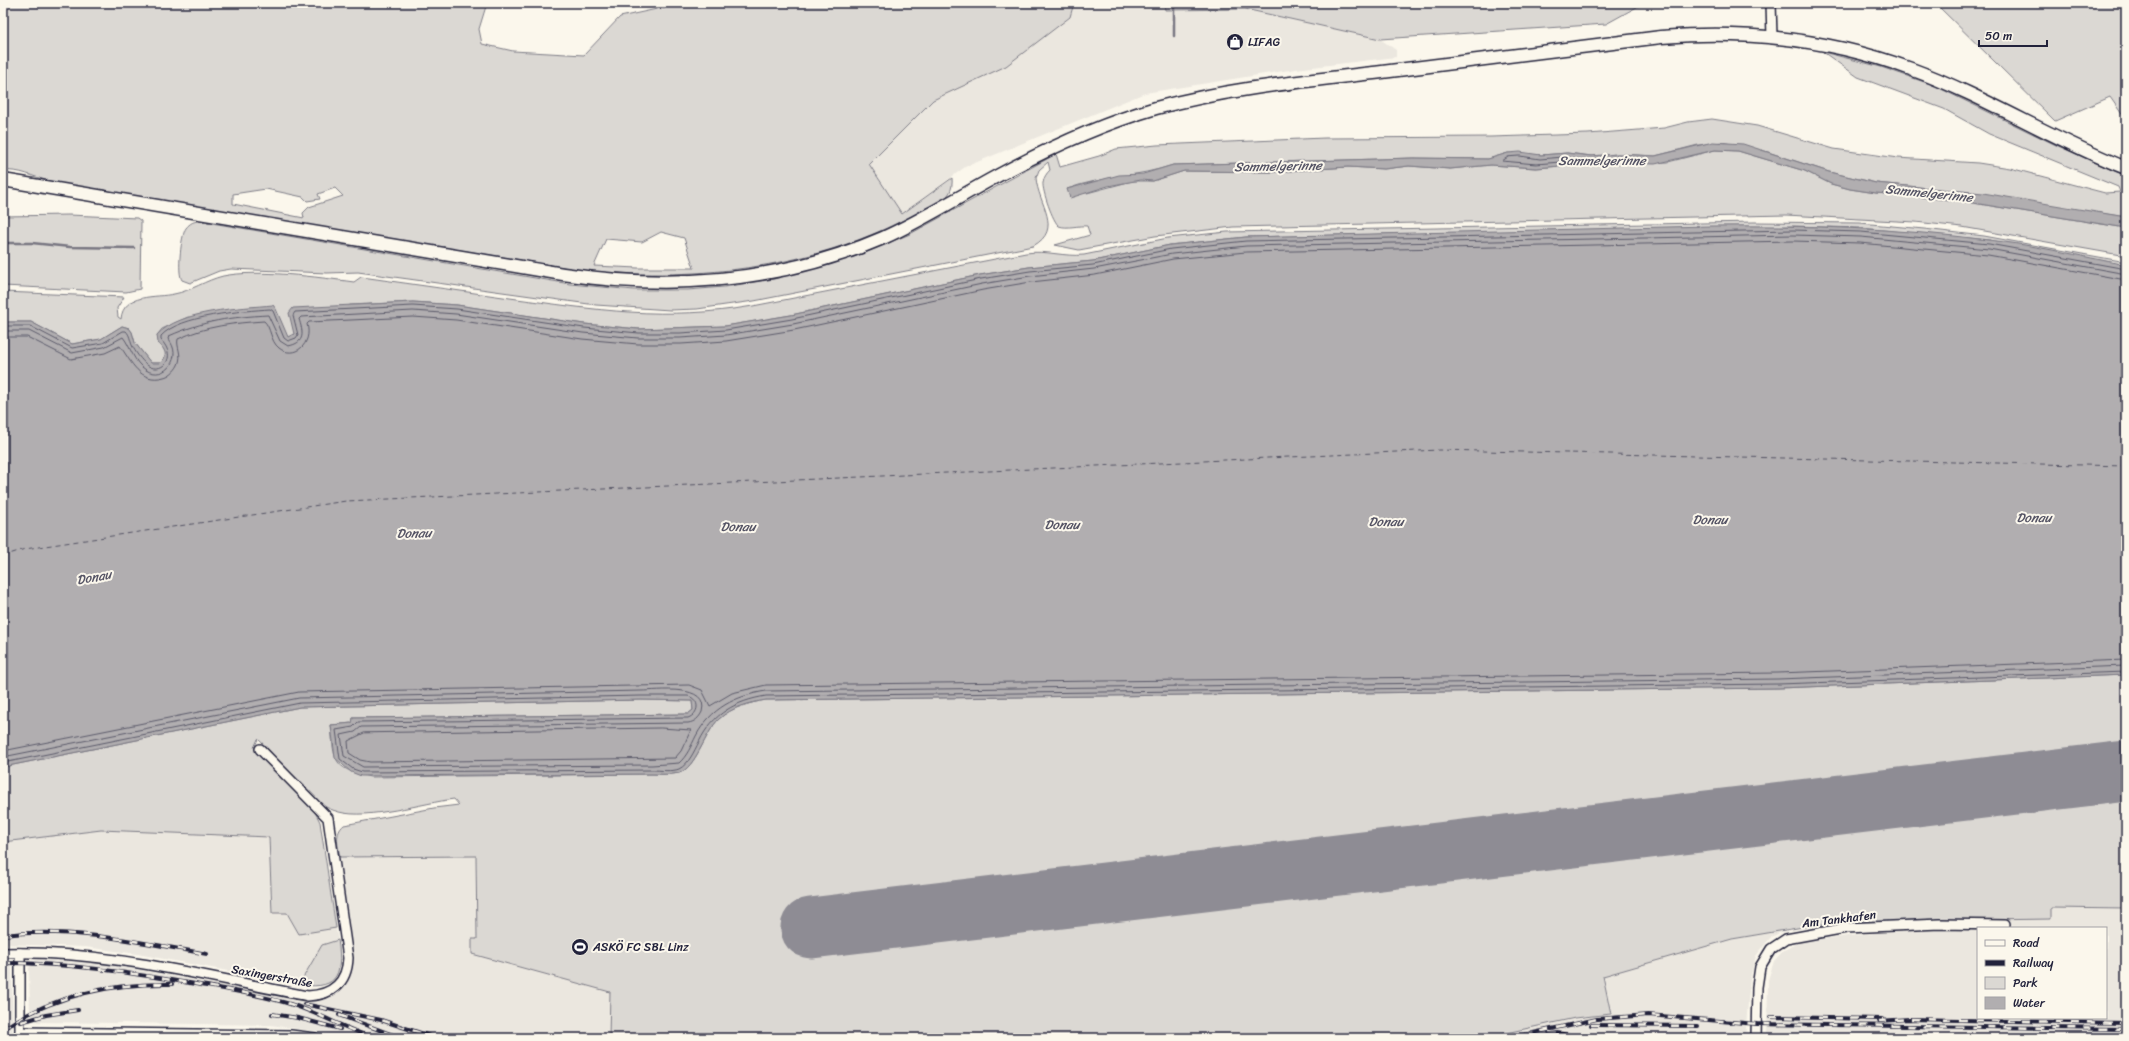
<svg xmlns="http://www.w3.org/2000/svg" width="2129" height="1041" viewBox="0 0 2129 1041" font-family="Sriracha,sans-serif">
<rect width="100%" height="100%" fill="#fbf7ec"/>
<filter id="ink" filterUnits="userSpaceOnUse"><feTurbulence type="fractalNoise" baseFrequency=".025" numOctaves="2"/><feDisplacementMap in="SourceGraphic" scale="8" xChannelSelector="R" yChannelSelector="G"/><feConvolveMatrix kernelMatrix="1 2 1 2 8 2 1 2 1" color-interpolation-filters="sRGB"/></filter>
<g filter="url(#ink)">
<g fill="#ebe7df">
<polygon points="1074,3 1164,3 1165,10 1245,9 1380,39 1396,50 1396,57 1296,69 1145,93 965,167 902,214 869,164 933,100 1006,65 1070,17"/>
<polygon points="101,830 269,837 272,913 287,913 299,933 336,928 338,940 334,941 296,984 138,954 85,947 3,944 3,842"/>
<polygon points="476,856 477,939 472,954 611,992 609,1038 357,1038 271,1025 37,1022 30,1014 29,968 37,959 110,964 308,1002 329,998 347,983 353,963 340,857"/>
<polygon points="2051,908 2126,909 2126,1038 1767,1038 1768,980 1774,961 1784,950 1803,941 1902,930 1978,929 1978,1018 2106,1018 2106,928 2005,928 2005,919 2051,919"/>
<polygon points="1803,927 1779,933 1770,938 1756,956 1750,979 1745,1038 1483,1038 1575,1018 1611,1014 1603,976 1732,939"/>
<polygon points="3,959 9,961 12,968 13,1038 3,1038"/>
</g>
<g fill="#dbd8d3" stroke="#7e7d87" fill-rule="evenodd">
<path d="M3,3H487L479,29L482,44L513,51L584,55L620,17L666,7L668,3H1074L1070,17L1006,66L933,100L869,164L902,214L952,178C954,201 936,202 920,211C820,268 699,281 587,271L80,187C69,185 59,183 49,181C33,177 20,169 3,171ZM335,188L343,196L309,207L303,213L304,218L233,204V194L266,189L303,197L307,201L320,199L318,194ZM661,232L684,238L694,268H638L594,266L606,239L642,242Z"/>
<polygon points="1164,3 1644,3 1606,24 1380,39 1245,9 1165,10"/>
<polygon points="1935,3 2126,3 2126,120 2110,97 2055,121"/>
<path d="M1823,52L1881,67L1933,85L2056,145L2126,176V217L1948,190L1876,183L1829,172L1765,151L1722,142L1698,145L1655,156L1618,154L1592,156L1567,153L1541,155L1508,153L1488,159L1413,158L1173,165C1138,177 1102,176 1067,189L1087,193L1132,181H1153L1184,171L1273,172L1348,167L1384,169L1409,166L1450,169L1491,165L1536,168L1561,166L1574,162L1621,164L1668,162L1715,150L1738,151L1805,171L1831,184L1850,189L1876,193L1961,201L2126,228V256L1962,227L1915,222L1786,215L1233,227L1155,236L1079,250L1055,245L1090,235L1087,226C1079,225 1067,229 1059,226C1053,222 1042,190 1043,183C1044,177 1046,174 1050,170L1048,162L1039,170L1036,178C1038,204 1064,229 1033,246L754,301L697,309L670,310L596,305L358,272L327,273L231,269L219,271L190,283L182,280C177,273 181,235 186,228C190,223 194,221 200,221L570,284L634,290H688L724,287L774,279L854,257L910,234L1056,154L1060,167L1099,156L1116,149L1157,145L1325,138L1491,137L1588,134L1664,128L1688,122L1712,119L1757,126L1834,149L1898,158L1978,163L2010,168L2105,193L2120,192L2118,187L1989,134L1944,109L1858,77Z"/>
<polygon points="69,215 137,218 141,221 140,289 126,292 3,286 3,216"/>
<path d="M1754,222L1860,223L1924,229L1984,236L2126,262V265L1990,240L1861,228L1793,226L1246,237L1170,245L1093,261L1029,267L980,275L791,315L726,326L639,329L584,324L457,305L413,302L350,305L288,337L188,317L162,329L157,335L166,354L164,359L160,363H151L135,343L132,332L129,328L122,326L101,339L72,344L31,322H3V292L124,297L117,308L118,317L121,319C123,293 156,298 174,294C191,291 206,280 223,276C258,269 317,277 354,282L361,277L369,278C416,285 463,291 510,298C596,310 666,321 753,306L1026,253C1046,250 1064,257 1084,255L1168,238L1227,232Z"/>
<path d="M2126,675V909L2051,908V919L1855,922L1803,927L1732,939L1603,976L1611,1014L1575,1018L1483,1038H609L610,992L472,954V939H477L476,856L340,857C338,846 334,833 344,825L434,808L459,805L454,799C423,803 368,820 339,812C323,808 307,796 296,783C282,769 273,752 258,739L254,748L313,808L320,822L336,928L299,934L287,913H272L269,837L101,830L3,842V767L300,707L641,700L692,701L693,710L688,714L353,718L352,723L331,725C334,761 332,768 370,777L652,774C660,774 671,775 679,773C696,768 705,732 719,719C732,707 749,703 766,700L1778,688Z"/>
<path d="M338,940C344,978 335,991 296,984L304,976L322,945Z"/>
</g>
<g fill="#b1aeb0" stroke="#787681">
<polygon points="1713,142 1743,144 1829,172 1876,183 1983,193 2126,217 2126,228 1961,201 1876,193 1850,189 1831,184 1805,171 1738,151 1715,150 1655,164 1574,162 1561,166 1536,168 1491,165 1450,169 1409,166 1384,169 1348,167 1273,172 1184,171 1153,181 1140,180 1108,186 1070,198 1067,189 1119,175 1143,174 1173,165 1413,158 1488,159 1508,153 1520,152 1541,155 1567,153 1591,156 1618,154 1655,156"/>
<path d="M1709,226C1803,225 1896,228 1988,240C2035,245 2080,256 2126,265V675L1778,688L766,700C749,703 732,707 719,719C705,732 696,768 679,773C671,775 660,774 652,774L361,776L351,772L335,758L331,725L352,723L353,718L688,714L693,710L692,701L641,700L300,707L3,767V322H31L72,344L101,339L122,326L129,328L132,332L135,343L151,363H160C169,356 165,349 158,343L157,335C180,310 240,308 273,305L276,309L288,337L294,334L289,313L293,308L413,302L457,305L584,324L639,329L725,326L791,315L980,275L1029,267L1093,261L1170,245L1246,237Z"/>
</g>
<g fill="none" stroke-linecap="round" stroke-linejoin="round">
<g stroke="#5b5a6a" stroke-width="1">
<polygon points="1520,156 1540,159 1563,157 1565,160 1560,162 1536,164 1502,161 1508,157"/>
<path d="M3,326H30L72,348L103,343L123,331H126C130,335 130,340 132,345C135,352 141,360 147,365C160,375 179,359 161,340V336C180,315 243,311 270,309L273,311L284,338L288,341L296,338L298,335L293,315L295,312L413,306L457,309L584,328L639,333H680L726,330L792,319L981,279L1030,271L1093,265L1171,249L1246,241L1793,230L1861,232L1989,244L2126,269"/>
<path d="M3,331H29L72,353L104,347L123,337C131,347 133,362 146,370C165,382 184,356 168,339L169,336C203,321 231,317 268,315L280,341L288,346C306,343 303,332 299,319L301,317L413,311L456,314L583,333L638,338H680L726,335L793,324L982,284L1030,276L1094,269L1172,254L1246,246L1793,235L1861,237L1989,249L2126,274"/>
<path d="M3,337H27L71,359L105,353L120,346C131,361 140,384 164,377C169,376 175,371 178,365C183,354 176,347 178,339C206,326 234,323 264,321C271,327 270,341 279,348C294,360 313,344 307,324L309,322L413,317L456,320L582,339L638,344H681L726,341L794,330L983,290L1031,282L1095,275L1173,259L1246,252L1793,241L1860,243L1988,255L2126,280"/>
<polygon points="661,728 691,730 681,751 675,758 370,762 360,760 349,753 348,741 364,733"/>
<polyline points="3,751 299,692 689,685 702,690 710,706 732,693 766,685 1778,673 2126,660"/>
<path d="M3,757L299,698L641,691C657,691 710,683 702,712C699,718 695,722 688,723L361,727L355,732L341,735L344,756L363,767L652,765L679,763C687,756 691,746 696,736C711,708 735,696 766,691L1778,679L2126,666"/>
<path d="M3,763L300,703L641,696H688C701,700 699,714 688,718L358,722L353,727L336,730L340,759L353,769L362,772L652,770C660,770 672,772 679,769C689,764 694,751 699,742C713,713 736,701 766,696L1778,684L2126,672"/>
</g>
<g stroke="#787681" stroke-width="2.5">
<polyline points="1174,3 1174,36"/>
<polyline points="3,243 32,243 70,247 134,248"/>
</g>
<polyline stroke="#545364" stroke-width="1" stroke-dasharray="5 4" stroke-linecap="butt" points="3,556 25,549 346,501 1439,450 2126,466"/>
<polyline stroke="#8e8c94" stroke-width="61" points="811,928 2126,771"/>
<g stroke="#22223b" stroke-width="12">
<g id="minor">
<polyline points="1771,3 1772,37"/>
<path d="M3,953C107,950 207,977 308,996C332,995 347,983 348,958L328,818L260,749"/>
<polyline points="20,953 20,1037"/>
<polyline points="20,1032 291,1035 315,1038"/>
<polyline points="1756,1038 1757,987 1760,967 1771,949 1786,939 1846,928 1940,924 2005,925"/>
</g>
</g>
<g stroke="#22223b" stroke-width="15">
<path id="major" d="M3,180L563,274C671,290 781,282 883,238C923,220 960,196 999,175C1049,148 1101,124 1156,108C1230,88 1307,81 1382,72C1475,60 1568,48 1661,37C1746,30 1830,39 1911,69C1985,96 2052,139 2126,168"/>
</g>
<use href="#minor" stroke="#fbf7ec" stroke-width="9"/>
<use href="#major" stroke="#fbf7ec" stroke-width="12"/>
<g stroke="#22223b" stroke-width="4">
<g id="rail">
<path d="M3,935C72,927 140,942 207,954"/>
<path d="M3,963C68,963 126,972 189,983C223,989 258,994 290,1004C319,1013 345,1029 374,1038"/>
<polyline points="304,1004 381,1020 436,1038"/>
<polyline points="272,1014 298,1018 340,1029"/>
<polyline points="339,1015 401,1038"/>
<polyline points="1770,1017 1883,1019"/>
<polyline points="1879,1021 1909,1019 2126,1023"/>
<polyline points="21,1022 46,1015 78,1010"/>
<polyline points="1591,1025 1698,1026"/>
<path d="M3,1029C53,995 112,983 172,984"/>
<polyline points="1549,1032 1591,1038"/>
<polyline points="1510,1038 1597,1019 1648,1015 1757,1024 2126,1029"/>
</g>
</g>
<use href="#rail" stroke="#fbf7ec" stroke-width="2.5" stroke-dasharray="8" stroke-linecap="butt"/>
</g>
</g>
<defs>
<g id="shop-disc" transform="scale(0.9)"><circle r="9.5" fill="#22223b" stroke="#fbf7ec"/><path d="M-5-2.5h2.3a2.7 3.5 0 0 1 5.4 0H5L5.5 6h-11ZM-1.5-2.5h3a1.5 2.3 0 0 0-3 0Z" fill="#fff"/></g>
<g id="stadium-disc" transform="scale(0.9)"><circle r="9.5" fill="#22223b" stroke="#fbf7ec"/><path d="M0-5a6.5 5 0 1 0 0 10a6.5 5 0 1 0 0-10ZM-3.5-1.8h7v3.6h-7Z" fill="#fff"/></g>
</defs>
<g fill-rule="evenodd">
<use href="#shop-disc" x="1235" y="42"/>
<use href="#stadium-disc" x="580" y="947"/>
</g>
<g text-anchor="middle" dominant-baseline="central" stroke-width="4" stroke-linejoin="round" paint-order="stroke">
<g font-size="12" fill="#22223b" stroke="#fbf7ec" text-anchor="start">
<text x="1248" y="42">LIFAG</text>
<text x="593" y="947">ASKÖ FC SBL Linz</text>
</g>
<g font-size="12" fill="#22223b" stroke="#fbf7ec">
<text transform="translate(1839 919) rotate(-7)">Am Tankhafen</text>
<text transform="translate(272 976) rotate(10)">Saxingerstraße</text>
</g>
<g font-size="13" font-style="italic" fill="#545364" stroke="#fbf7ec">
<text x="1602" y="160">Sammelgerinne</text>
<text transform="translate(1278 166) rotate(-1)">Sammelgerinne</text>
<text transform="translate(1929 193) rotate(6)">Sammelgerinne</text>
<text x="2034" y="517">Donau</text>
<text x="1710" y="519">Donau</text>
<text x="1386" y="521">Donau</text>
<text x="1062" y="524">Donau</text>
<text x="738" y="526">Donau</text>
<text transform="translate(414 533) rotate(-1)">Donau</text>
<text transform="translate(94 577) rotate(-10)">Donau</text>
</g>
</g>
<rect width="2129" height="1041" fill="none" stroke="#fbf7ec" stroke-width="16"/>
<rect x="8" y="8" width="2113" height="1025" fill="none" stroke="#22223b" stroke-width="1.5" filter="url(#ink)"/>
<rect x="1977" y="927" width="130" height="92" fill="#fbf7ec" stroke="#a4a2a5"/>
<rect x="1985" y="940" width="20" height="6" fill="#fbf7ec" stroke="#a4a2a5"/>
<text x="2013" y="947" font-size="12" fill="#22223b">Road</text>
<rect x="1985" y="960" width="20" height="6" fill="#22223b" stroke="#a4a2a5"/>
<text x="2013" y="967" font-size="12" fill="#22223b">Railway</text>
<rect x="1985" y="977" width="20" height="12" fill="#dbd8d3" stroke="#a4a2a5"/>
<text x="2013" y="987" font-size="12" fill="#22223b">Park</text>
<rect x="1985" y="997" width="20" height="12" fill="#b1aeb0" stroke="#a4a2a5"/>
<text x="2013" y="1007" font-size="12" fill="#22223b">Water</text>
<path d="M1979 40v6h68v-6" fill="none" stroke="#22223b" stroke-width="2"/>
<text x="1985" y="40" font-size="12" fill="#22223b" stroke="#fbf7ec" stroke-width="3" paint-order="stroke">50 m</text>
</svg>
